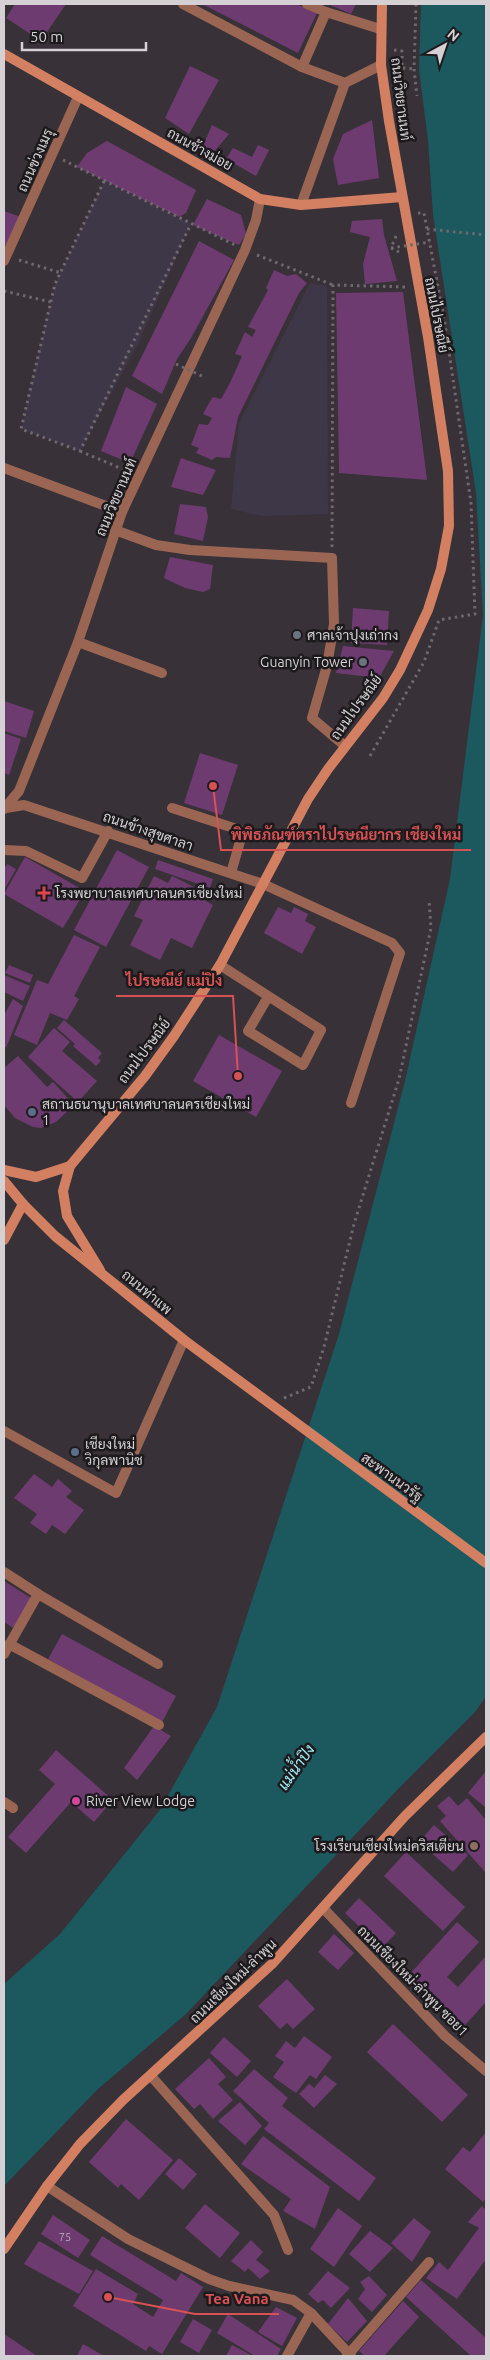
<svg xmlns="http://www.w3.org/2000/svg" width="490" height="2360" viewBox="0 0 490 2360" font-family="Ubuntu,Sarabun,sans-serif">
<rect width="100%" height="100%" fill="#383137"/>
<g fill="#3e3748">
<polygon points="104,181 191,224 138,344 80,451 21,429 55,284"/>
<polygon points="310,283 327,286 328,514 262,516 231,509 239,423"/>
</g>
<polygon fill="#1b595f" points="421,4 486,4 486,1696 476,1711 401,1786 186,2014 98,2089 4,2186 4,1984 60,1934 160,1810 217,1707 339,1334 405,1081 450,879 483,615 476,493 433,215 428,140 419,70"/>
<g fill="#6e3b71">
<polygon points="15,4 66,4 41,41 6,18"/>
<polygon points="202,4 296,4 317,13 298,53"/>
<polygon points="328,4 356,4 351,14"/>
<polygon points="190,66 219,80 189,134 165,118"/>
<polygon points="372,120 379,178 338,185 333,159 343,134"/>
<polygon points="212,125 229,134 214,152 203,146"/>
<polygon points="107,141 196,190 186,213 179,217 77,167 87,153"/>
<polygon points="258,145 269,150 256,176 226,159 233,148 252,157"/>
<polygon points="207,199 241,215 246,234 239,245 193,225"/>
<polygon points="4,211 21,217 4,248"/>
<polygon points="382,219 384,235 397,281 365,284 363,264 370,237 350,232 352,221"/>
<polygon points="199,241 234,260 191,338 177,359 162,394 132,376"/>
<polygon points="274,270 287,276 296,274 307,283 299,293 238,417 230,458 216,457 212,460 196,453 199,448 191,445 199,424 208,425 212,418 203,414 209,403 213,397 221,399 230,383 242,356 235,354 245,332 252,337 256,330 248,327 268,290 266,288"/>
<polygon points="403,292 427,480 339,473 336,293"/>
<polygon points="126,387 157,404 130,463 101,451"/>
<polygon points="181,458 216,470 203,495 171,487"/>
<polygon points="180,504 206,507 208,517 203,541 174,534"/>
<polygon points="170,557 213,565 210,589 203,592 185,588 164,578"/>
<polygon points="353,608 389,611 387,645 351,643"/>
<polygon points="343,646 394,651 379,678 336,673"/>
<polygon points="4,701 34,711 26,738 4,731"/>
<polygon points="4,733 21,739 9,775 4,773"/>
<polygon points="200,753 238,765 222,815 184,803"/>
<polygon points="117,850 149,867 106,947 74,930"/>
<polygon points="25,857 85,891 63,928 4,894"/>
<polygon points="158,860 213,879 210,888 155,869"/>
<polygon points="7,864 16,869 4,890 4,869"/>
<polygon points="154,876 168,883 172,876 200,890 197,896 213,905 192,948 171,938 160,960 130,945 143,920 134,916"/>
<polygon points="278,907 291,913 294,907 308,914 305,921 316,927 302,954 264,933"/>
<polygon points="74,935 100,947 74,996 79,999 67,1020 50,1013 37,1045 14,1035 37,980 48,984"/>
<polygon points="9,965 33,975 30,983 5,973"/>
<polygon points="4,975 30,986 23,1001 4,992"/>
<polygon points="13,999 23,1006 6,1048 4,1045 4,1015"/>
<polygon points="64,1020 102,1053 98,1058 101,1061 96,1066 73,1046 75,1044 57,1028"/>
<polygon points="54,1028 70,1042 62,1051 97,1081 78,1102 28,1057"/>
<polygon points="219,1035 282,1071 256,1117 193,1081"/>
<polygon points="18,1056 47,1087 53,1082 74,1105 56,1122 41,1128 33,1127 15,1118 4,1105 4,1068"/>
<polygon points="34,1474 52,1487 58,1479 72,1491 66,1497 84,1510 65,1534 52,1525 46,1534 30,1523 37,1514 14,1498"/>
<polygon points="4,1581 34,1600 15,1629 4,1622"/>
<polygon points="62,1634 176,1696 162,1722 48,1659"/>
<polygon points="154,1726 171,1736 137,1780 124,1768"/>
<polygon points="56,1750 113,1800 94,1822 71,1802 26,1853 8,1837 55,1784 39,1770"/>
<polygon points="486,1771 486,1808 468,1793"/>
<polygon points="449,1796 458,1806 467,1798 486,1820 485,1872 440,1821 446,1816 437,1806"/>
<polygon points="434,1825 468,1855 453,1872 419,1842"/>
<polygon points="406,1852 465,1907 443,1931 384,1876"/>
<polygon points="359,1898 396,1933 382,1948 345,1913"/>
<polygon points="457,1922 479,1942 447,1977 458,1987 486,1956 486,2002 464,2026 409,1975"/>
<polygon points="334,1934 354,1953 338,1970 318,1952"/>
<polygon points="287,1979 315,2009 293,2029 287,2023 280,2029 258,2006"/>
<polygon points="393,2024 468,2095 442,2122 367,2052"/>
<polygon points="304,2036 332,2057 316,2079 310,2075 296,2093 273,2077 284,2062 275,2056 286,2041 295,2048"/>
<polygon points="224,2037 251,2061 237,2077 210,2053"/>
<polygon points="209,2058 226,2077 218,2084 233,2100 213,2119 200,2104 194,2109 175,2089"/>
<polygon points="254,2069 288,2098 282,2106 376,2178 359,2201 264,2129 269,2123 233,2091"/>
<polygon points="325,2075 337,2084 314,2108 299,2094 309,2084 314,2088"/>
<polygon points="240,2102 262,2126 245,2145 218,2121"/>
<polygon points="126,2119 173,2160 139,2200 121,2184 118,2188 89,2162"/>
<polygon points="486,2132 486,2198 483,2202 445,2169 463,2147 470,2152"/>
<polygon points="263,2136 330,2187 315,2229 283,2211 291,2199 241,2164"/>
<polygon points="179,2158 197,2174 183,2190 165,2174"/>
<polygon points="205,2204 240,2233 220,2258 185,2228"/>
<polygon points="482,2206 486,2210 486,2259 457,2299 426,2278 439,2262 448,2270 479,2228 468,2222"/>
<polygon points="338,2208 362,2226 334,2267 310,2249"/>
<polygon points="53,2215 90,2240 78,2258 41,2234"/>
<polygon points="414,2218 431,2232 412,2262 391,2243"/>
<polygon points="370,2231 393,2248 370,2272 349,2254"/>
<polygon points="102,2236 176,2281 181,2273 203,2287 162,2354 149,2346 146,2351 73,2306 96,2269 138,2294 133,2304 153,2317 163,2300 90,2255"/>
<polygon points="251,2240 263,2252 256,2260 270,2271 260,2279 248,2268 245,2272 231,2261"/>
<polygon points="39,2241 93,2271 79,2294 24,2264"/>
<polygon points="328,2271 350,2288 331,2308 323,2300 318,2303 308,2294"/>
<polygon points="369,2276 387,2295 372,2312 358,2299 365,2289 360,2282"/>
<polygon points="421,2280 486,2338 486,2356 471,2356 406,2297"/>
<polygon points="348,2298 367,2321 347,2342 328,2324"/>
<polygon points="403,2301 419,2317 384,2356 365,2356 359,2351"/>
<polygon points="276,2307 297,2318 282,2346 258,2332"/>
<polygon points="228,2314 281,2349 277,2356 255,2356 217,2333"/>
<polygon points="193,2319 212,2330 199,2353 180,2342"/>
<polygon points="4,2334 37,2356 4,2356"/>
<polygon points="83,2344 104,2356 77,2356"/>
<polygon points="232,2345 253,2356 226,2356"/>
</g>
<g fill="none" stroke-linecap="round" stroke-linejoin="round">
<g stroke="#6f696e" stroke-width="3" stroke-dasharray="2.5 4" stroke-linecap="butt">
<polyline points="416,4 414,69 417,96"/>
<polyline points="394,50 402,51 402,68 414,69"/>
<polyline points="63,160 235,245"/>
<polyline points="104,181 55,284 21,429 80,451 191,224"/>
<polyline points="427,229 486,235"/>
<polyline points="396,236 391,248 399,252"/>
<polyline points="257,255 333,285"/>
<polyline points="19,260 61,273"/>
<polyline points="4,291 51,302"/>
<polyline points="80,451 127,471"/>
<polyline points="332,547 333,285 406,287"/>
<polyline points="370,756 424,662 439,620 475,614 471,503 445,324 424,213 418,213"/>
<polyline points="284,1398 311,1387 324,1347 354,1224 399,1079 431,928 429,900"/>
</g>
<g stroke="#9a6653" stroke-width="10">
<polyline points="307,4 326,12"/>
<polyline points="78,642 162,673"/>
<polyline points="172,808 243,831 231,873"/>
<polyline points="4,850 26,851 82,878 108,831"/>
<polyline points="263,884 392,943 400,953 351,1103"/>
<polyline points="220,965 321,1030 303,1065 248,1031 268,997"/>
<polyline points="4,1431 116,1493 184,1340"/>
<polyline points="38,1594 158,1664"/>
<polyline points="4,1802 13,1808"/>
<polyline points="151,2076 274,2215 288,2250"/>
</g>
<g stroke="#9a6653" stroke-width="10">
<polyline points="183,4 302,67 345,83"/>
<polyline points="302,67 326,12 380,29"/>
<polyline points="301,205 345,83 381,65"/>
<polyline points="4,261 78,97"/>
<polyline points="4,468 122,512"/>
<polyline points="115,530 156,545 190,550 332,558 334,624 327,666 312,718 345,746"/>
<polyline points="6,808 24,805 263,884"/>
<polyline points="4,809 19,791 78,642 122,512 245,250 256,220 260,199"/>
<polyline points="4,1572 38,1594 4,1654"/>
<polyline points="9,1644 159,1725"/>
<polyline points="323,1908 445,2036 486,2071"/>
<polyline points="47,2186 128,2239 209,2279 229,2286 293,2300 311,2313 351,2356"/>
<polyline points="287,2356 311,2313"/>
<polyline points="347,2356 429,2262"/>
</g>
<g stroke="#d38062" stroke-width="10">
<polyline points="4,54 260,199 301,205 402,197"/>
<polyline points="4,1170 36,1177 70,1166"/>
<polyline points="4,1181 23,1204 55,1236 184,1340 486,1563"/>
<polyline points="4,1240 23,1204"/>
<polyline points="100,1270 67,1216 63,1191 70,1166 145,1076 174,1036 220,965 308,799 328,769 383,698 400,670 428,610 441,569 449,526 448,471 428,337 389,121 381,65 382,4"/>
<polyline points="4,2249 47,2186 80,2144 123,2100 273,1963 405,1816 486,1737"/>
</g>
<g stroke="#6f696e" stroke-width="3" stroke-dasharray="2.5 4" stroke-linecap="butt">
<polyline points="391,248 430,242"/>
<polyline points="176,364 204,377"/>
</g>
</g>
<g fill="#6b7280" stroke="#1d1a1d" stroke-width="2">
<circle cx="297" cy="635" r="5"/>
<circle cx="363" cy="662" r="5"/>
</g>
<path fill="#e0444e" stroke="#1d1a1d" stroke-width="2" d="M41.5 885.5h5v5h5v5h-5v5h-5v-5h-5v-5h5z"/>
<g fill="#5c6f8a" stroke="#1d1a1d" stroke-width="2">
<circle cx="32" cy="1112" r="5"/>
<circle cx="75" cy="1452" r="5"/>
</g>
<circle fill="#d1479c" stroke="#1d1a1d" stroke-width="2" cx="76" cy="1801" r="5"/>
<circle fill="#8d6e63" stroke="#1d1a1d" stroke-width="2" cx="474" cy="1846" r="5"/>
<g text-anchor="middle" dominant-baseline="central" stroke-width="5" stroke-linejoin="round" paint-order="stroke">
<g font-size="11" fill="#baabbb">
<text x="65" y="2237">75</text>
</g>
<g font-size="14" fill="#d4d0d4" stroke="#1d1a1d">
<text transform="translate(401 99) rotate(83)">ถนนวิชยานนท์</text>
<text transform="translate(200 149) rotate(29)">ถนนช้างม่อย</text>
<text transform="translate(35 160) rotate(-66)">ถนนข่วงเมรุ</text>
<text transform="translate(437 315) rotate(79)">ถนนไปรษณีย์</text>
<text transform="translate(116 497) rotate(-67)">ถนนวิชยานนท์</text>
<text transform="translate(356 707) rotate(-54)">ถนนไปรษณีย์</text>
<text transform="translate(148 831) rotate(19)">ถนนข้างสุขศาลา</text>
<text transform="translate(144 1051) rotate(-53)">ถนนไปรษณีย์</text>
<text transform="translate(147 1292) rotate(40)">ถนนท่าแพ</text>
<text transform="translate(392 1477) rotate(36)">สะพานนวรัฐ</text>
<text transform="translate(233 1981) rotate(-44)">ถนนเชียงใหม่-ลำพูน</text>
<text transform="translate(413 1981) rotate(45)">ถนนเชียงใหม่-ลำพูน ซอย1</text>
</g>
<g font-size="14" fill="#d4d0d4" stroke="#1d1a1d" text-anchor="start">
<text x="307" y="635">ศาลเจ้าปุงเถ่ากง</text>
<text x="353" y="662" text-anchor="end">Guanyin Tower</text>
<text x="55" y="893">โรงพยาบาลเทศบาลนครเชียงใหม่</text>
<text x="42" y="1104">สถานธนานุบาลเทศบาลนครเชียงใหม่<tspan x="42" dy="16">1</tspan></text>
<text x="85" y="1444">เชียงใหม่<tspan x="85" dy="16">วิกุลพานิช</tspan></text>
<text x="86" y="1801">River View Lodge</text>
<text x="464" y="1846" text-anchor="end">โรงเรียนเชียงใหม่คริสเตียน</text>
</g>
<g font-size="15" font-style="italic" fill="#a2f4fb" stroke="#1d1a1d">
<text transform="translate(296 1767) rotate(-55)">แม่น้ำปิง</text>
</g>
</g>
<path fill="none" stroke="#d65253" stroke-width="2" d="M213 786L221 850H471M238 1076L233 996H116M108 2297L195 2314H279"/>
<g fill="#d65253" stroke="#1d1a1d" stroke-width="2">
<circle cx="213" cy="786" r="5"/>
<circle cx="238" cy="1076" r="5"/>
<circle cx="108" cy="2297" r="5"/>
</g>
<g font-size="15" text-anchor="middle" font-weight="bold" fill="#d65253" stroke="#1d1a1d" stroke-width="5" stroke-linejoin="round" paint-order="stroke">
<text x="346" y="840">พิพิธภัณฑ์ตราไปรษณียากร เชียงใหม่</text>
<text x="174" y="986">ไปรษณีย์ แม่ปิง</text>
<text x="237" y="2304">Tea Vana</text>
</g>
<rect width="490" height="2360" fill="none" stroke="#d4d0d4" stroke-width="10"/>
<g transform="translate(445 45) rotate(40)" stroke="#1d1a1d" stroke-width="4" paint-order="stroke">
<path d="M0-4L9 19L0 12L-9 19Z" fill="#d4d0d4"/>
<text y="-8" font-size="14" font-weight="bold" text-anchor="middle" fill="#d4d0d4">N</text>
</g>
<path d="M22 42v8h124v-8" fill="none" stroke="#d4d0d4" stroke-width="2.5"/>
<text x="30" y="42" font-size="15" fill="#d4d0d4" stroke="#1d1a1d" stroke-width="4" paint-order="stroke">50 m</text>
</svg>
